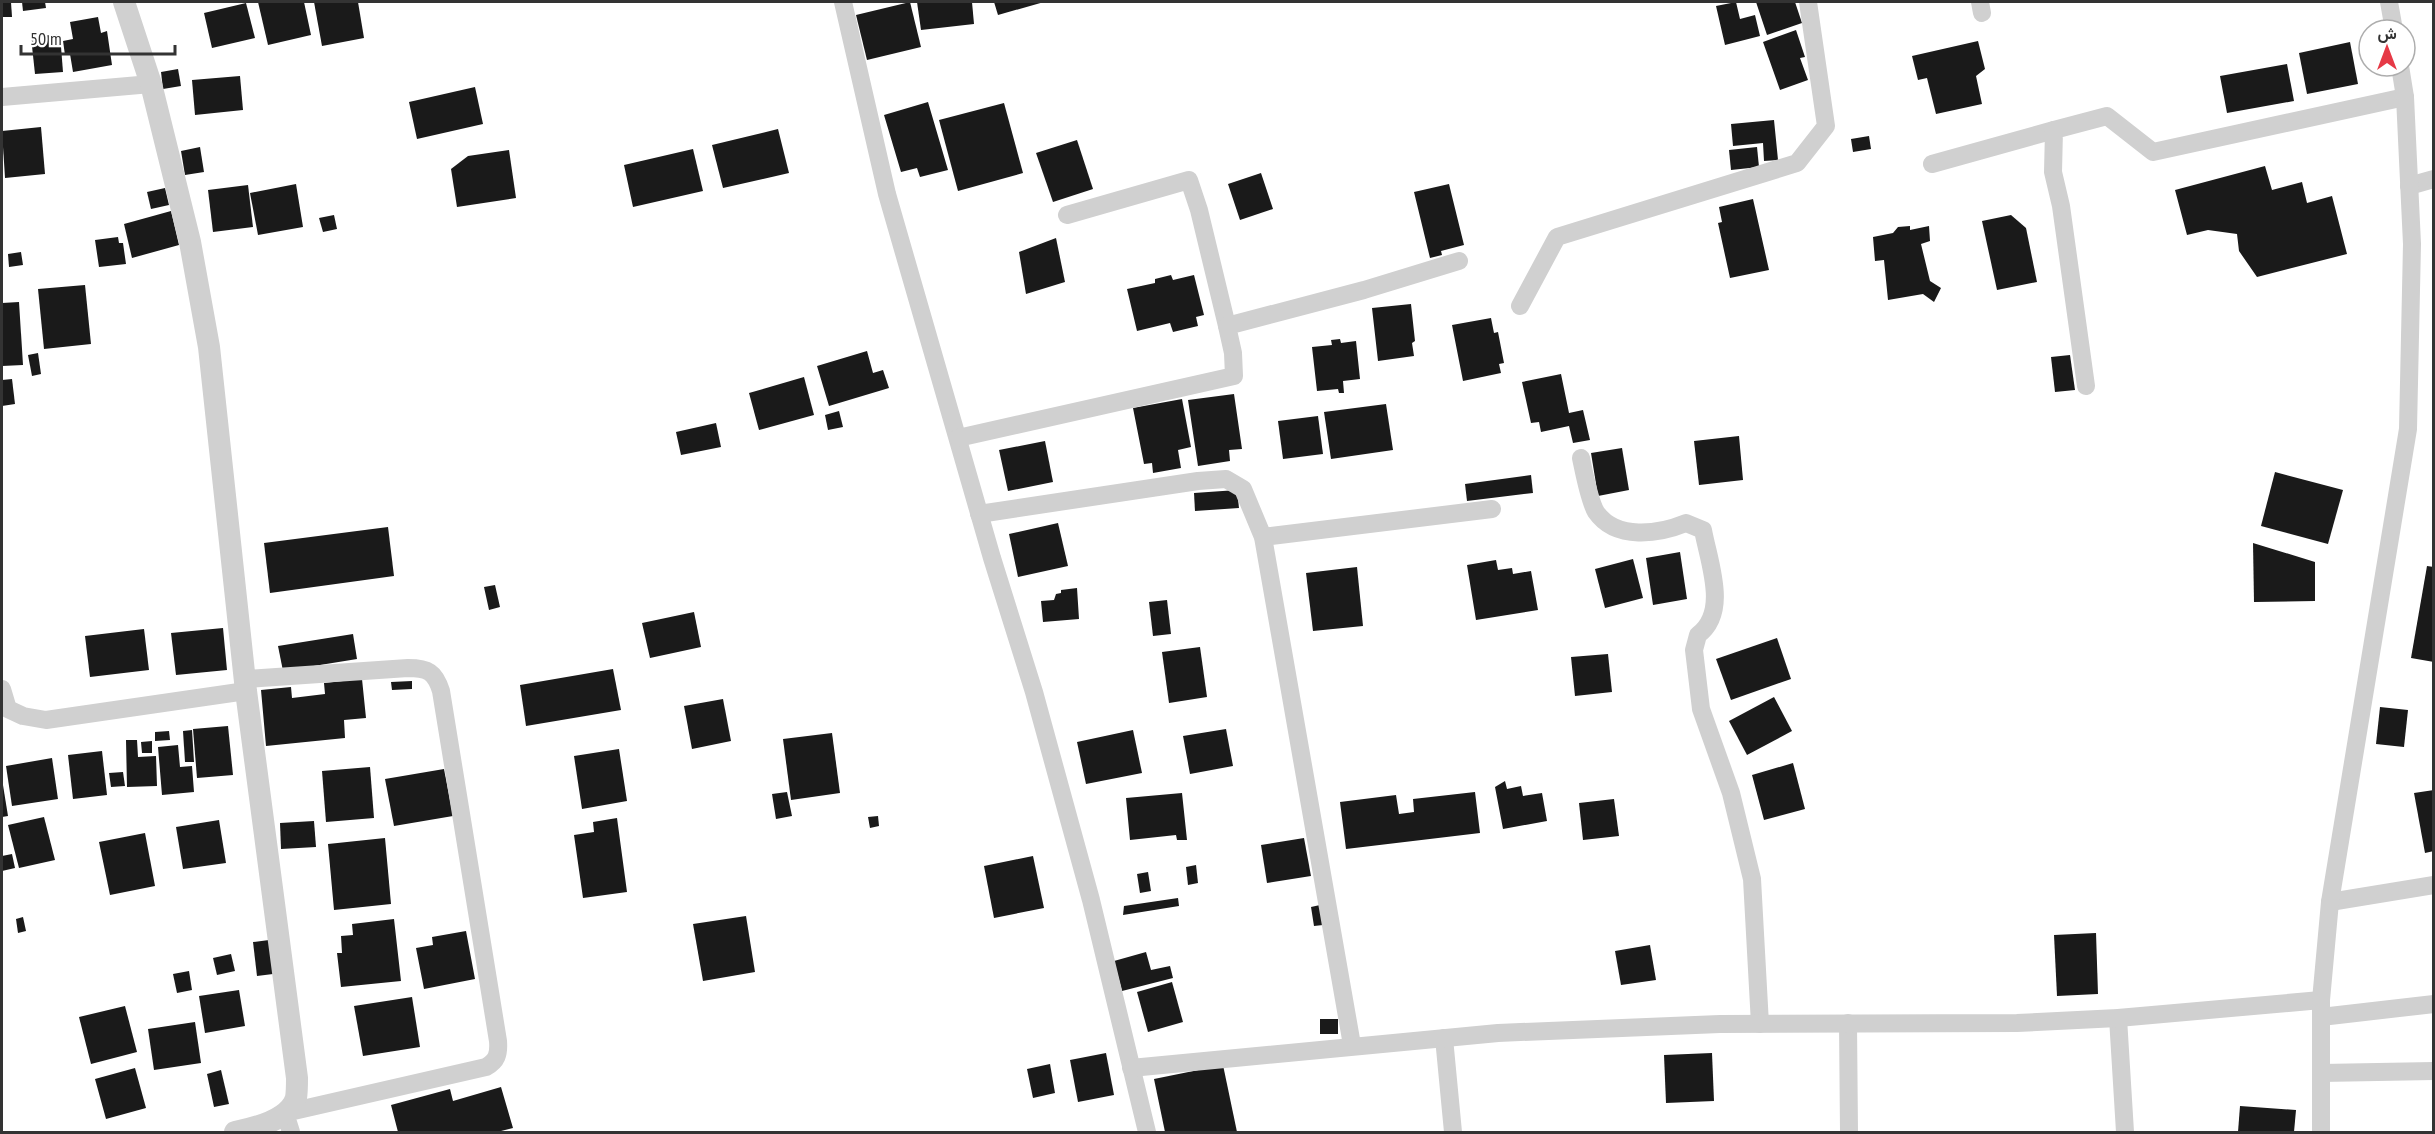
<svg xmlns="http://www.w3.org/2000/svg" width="2435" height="1134" viewBox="0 0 2435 1134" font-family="'PT Sans Narrow',Vazirmatn,sans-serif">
<rect width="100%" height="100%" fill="#fff"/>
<g fill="#1a1a1a">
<polygon points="2,2 11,2 12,17 2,17"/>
<polygon points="22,2 45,2 46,8 23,11"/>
<polygon points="258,2 304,2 311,35 268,45"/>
<polygon points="314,2 358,2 364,38 322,46"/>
<polygon points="910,2 921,47 867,60 856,15"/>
<polygon points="917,2 972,2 974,24 921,30"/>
<polygon points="994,2 1044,2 998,15"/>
<polygon points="1736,2 1740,19 1755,15 1760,36 1725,45 1716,6"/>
<polygon points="1756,2 1795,2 1802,23 1767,35"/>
<polygon points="246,3 255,38 212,48 204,13"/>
<polygon points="98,17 101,33 107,31 112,65 73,72 70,54 65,55 63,41 73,39 70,22"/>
<polygon points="1796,30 1805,57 1800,58 1808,80 1780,90 1763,42"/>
<polygon points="60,34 63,72 35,74 31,37"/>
<polygon points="1978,41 1985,69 1976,76 1982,104 1936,114 1927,78 1918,80 1912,56"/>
<polygon points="2350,42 2358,84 2307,94 2299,53"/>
<polygon points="2287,64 2294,101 2227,113 2220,76"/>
<polygon points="178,69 181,86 163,89 161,72"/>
<polygon points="240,76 243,110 195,115 192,80"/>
<polygon points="475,87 483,124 417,139 409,102"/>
<polygon points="928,102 948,170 920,177 917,168 901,172 884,115"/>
<polygon points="1004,103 1023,173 958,191 939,120"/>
<polygon points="1774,120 1778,160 1764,161 1763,143 1733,146 1731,124"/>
<polygon points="41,127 45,174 5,178 2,131"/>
<polygon points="778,129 789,173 723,188 712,145"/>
<polygon points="1869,136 1871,149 1853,152 1851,139"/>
<polygon points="1077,140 1093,189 1053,202 1036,153"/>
<polygon points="200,147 204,172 185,175 181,151"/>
<polygon points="1757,147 1759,167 1731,170 1729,150"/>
<polygon points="693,149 703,191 633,207 624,165"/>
<polygon points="509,150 516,198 457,207 451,169 468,156"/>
<polygon points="2265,166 2272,190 2302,182 2307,203 2332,196 2347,254 2257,277 2239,251 2237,234 2208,230 2187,235 2175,190"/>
<polygon points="1261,173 1273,209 1240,220 1228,184"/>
<polygon points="296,184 303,227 258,235 250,193"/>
<polygon points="1449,184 1464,245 1441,251 1442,255 1430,258 1414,192"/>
<polygon points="248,185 253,227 213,232 208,190"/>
<polygon points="165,188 169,205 151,209 147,192"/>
<polygon points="1753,199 1769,270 1730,278 1718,223 1722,222 1719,207"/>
<polygon points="171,211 179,245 132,258 124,224"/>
<polygon points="334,215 337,229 323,232 319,218"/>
<polygon points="2011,215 2026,228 2037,282 1997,290 1982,221"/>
<polygon points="1910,226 1910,230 1929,226 1930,241 1921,244 1930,281 1941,288 1934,302 1923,294 1888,300 1884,260 1875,261 1873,237 1893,233 1898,227"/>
<polygon points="118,237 119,243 123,243 126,264 99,267 95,240"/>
<polygon points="1056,238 1065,282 1026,294 1019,252"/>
<polygon points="21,252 23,265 9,267 8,254"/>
<polygon points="1171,275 1173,280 1194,275 1204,315 1196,317 1198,326 1173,332 1170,323 1137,331 1127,289 1155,283 1155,279"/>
<polygon points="85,285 91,344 44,349 38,289"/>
<polygon points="19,302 23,365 2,366 2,303"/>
<polygon points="1411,304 1415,341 1412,343 1414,356 1378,361 1372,308"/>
<polygon points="1491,318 1494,333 1498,332 1504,363 1499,364 1501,373 1463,381 1452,325"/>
<polygon points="1340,339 1341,343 1356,341 1360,379 1343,381 1344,393 1339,393 1338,389 1317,391 1312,347 1332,345 1331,340"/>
<polygon points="867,351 873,373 883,370 889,388 829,406 817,366"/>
<polygon points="38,353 41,374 32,376 28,355"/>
<polygon points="2070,355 2075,390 2055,392 2051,357"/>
<polygon points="1561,374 1569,413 1583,410 1590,440 1573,443 1569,426 1541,432 1539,422 1531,423 1522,382"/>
<polygon points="804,377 814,415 759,430 749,393"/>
<polygon points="12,379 15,404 2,406 2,380"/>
<polygon points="1234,394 1242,449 1229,450 1230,461 1198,466 1188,400"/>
<polygon points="1182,399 1191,447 1178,450 1181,468 1153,473 1152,463 1144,464 1133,408"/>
<polygon points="1386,404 1393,450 1331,459 1324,412"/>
<polygon points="839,411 843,427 828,430 825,415"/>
<polygon points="1318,416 1323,454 1283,459 1278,421"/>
<polygon points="716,423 721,447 681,455 676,432"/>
<polygon points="1739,436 1743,480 1699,485 1694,441"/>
<polygon points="1045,441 1053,482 1008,491 999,450"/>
<polygon points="1622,448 1629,490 1598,496 1591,453"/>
<polygon points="2275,472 2343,490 2328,544 2261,526"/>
<polygon points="1531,475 1533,493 1467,501 1465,484"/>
<polygon points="1237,490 1239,508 1195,511 1194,493"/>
<polygon points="1058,523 1068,566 1018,577 1009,534"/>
<polygon points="388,527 394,576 270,593 264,543"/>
<polygon points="2253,543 2315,562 2315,601 2254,602"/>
<polygon points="1680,552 1687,599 1653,605 1646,558"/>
<polygon points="1633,559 1643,598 1605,608 1595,569"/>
<polygon points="1496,560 1498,570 1512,568 1513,574 1531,571 1538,610 1476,620 1467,565"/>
<polygon points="2427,566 2434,567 2434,662 2411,658"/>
<polygon points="1357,567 1363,626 1313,631 1306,573"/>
<polygon points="495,585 500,607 489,610 484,587"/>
<polygon points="1077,588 1079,619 1043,622 1041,601 1054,600 1056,594 1061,593 1061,590"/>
<polygon points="1167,600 1171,634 1153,636 1149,602"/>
<polygon points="694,612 701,647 650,658 642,623"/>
<polygon points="223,628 227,670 176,675 171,633"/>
<polygon points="144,629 149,670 90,677 85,636"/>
<polygon points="353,634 357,659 283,671 278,646"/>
<polygon points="1777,638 1791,679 1731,700 1716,659"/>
<polygon points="1200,647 1207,697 1169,703 1162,652"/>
<polygon points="1608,654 1612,692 1575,696 1571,657"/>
<polygon points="613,669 621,710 526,726 520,685"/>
<polygon points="362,679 366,718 344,720 345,738 266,746 261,690 291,687 292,698 325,694 324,683"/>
<polygon points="412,681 412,689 392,690 391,682"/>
<polygon points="1774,697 1792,731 1747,755 1729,721"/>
<polygon points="723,699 731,741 692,749 684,706"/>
<polygon points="2380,707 2408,710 2404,747 2376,744"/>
<polygon points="228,726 233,775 197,778 193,729"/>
<polygon points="1226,729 1233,766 1190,774 1183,736"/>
<polygon points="192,730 194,762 185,762 183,731"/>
<polygon points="1133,730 1142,773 1086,784 1077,742"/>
<polygon points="169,731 170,740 155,741 155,732"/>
<polygon points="832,733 840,793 791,800 783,739"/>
<polygon points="126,740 137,740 138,757 156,756 157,786 127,787"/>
<polygon points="152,741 152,753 142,753 141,742"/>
<polygon points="178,745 180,767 192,766 194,792 162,795 158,747"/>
<polygon points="619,749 627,801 582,809 574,756"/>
<polygon points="102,751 107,795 73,799 68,755"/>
<polygon points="52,758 58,799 12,806 6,766"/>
<polygon points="1793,763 1805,809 1764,820 1752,775"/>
<polygon points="370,767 374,818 326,822 322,771"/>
<polygon points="444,769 453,816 394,826 385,779"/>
<polygon points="123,772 125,786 111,787 109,773"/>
<polygon points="2,779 8,816 2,817"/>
<polygon points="1505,781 1507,789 1521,786 1523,796 1542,793 1547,821 1503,829 1495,787"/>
<polygon points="2434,790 2434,851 2425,853 2414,793"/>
<polygon points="787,792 792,816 776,819 772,794"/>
<polygon points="1475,792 1480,833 1346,849 1340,802 1396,795 1399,814 1414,812 1413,799"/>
<polygon points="1182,793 1187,840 1177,840 1176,835 1130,840 1126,798"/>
<polygon points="1614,799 1619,836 1583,840 1579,803"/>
<polygon points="878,816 879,826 870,828 868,817"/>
<polygon points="44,817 55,860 19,868 8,825"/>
<polygon points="617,818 627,892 583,898 574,835 594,832 593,822"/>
<polygon points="219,820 226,863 183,869 176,827"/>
<polygon points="314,821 316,847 281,849 280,823"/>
<polygon points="145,833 155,886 110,895 99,842"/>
<polygon points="385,838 391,904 334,910 328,844"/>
<polygon points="1304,838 1311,876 1267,883 1261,845"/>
<polygon points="12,854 15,868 2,871 2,856"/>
<polygon points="1033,856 1044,908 994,918 984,866"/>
<polygon points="1196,865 1198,883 1188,885 1186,867"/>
<polygon points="1148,872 1151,891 1140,893 1137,874"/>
<polygon points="1178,898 1179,906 1123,915 1124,906"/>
<polygon points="1320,905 1323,925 1314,926 1311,907"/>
<polygon points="746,916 755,972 703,981 693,924"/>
<polygon points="23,917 26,931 18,933 16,919"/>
<polygon points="394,919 401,981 341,987 337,953 342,953 341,936 353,935 352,924"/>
<polygon points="466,931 475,979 424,989 416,948 433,945 432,937"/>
<polygon points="2096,933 2098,994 2057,996 2054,935"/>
<polygon points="269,940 273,974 257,976 253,942"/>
<polygon points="1650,945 1656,980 1621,985 1615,951"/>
<polygon points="1146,952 1151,970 1170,966 1173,978 1122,991 1114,961"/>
<polygon points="231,954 235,971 217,975 213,958"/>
<polygon points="189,971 192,990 177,993 173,974"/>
<polygon points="1172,982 1183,1022 1148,1032 1137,992"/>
<polygon points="239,990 245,1026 205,1033 199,996"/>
<polygon points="412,997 420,1047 363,1056 354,1006"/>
<polygon points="125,1006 137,1052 91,1064 79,1017"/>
<rect x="1320" y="1019" width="18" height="15"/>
<polygon points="195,1022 201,1063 154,1070 148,1029"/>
<polygon points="1106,1053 1114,1095 1078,1102 1070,1060"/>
<polygon points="1712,1053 1714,1101 1666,1103 1664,1055"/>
<polygon points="1050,1064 1055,1093 1033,1098 1027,1069"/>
<polygon points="1223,1065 1237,1132 1165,1132 1154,1079"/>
<polygon points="135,1068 146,1108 106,1119 95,1079"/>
<polygon points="221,1070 229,1104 214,1107 207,1074"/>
<polygon points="501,1087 513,1128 497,1132 398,1132 391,1105 450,1089 453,1101"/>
<polygon points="2240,1106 2296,1110 2294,1132 2238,1132"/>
</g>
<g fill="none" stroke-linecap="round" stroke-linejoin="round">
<g stroke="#d0d0d0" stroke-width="18">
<polyline points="843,2 887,194 992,558 1034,692 1091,900 1147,1132"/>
<polyline points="1980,2 1982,13"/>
<polyline points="2389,2 2394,30"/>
<polyline points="2,97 151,84"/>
<polyline points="1932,164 2054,130"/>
<polyline points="2409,186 2434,179"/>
<polyline points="1067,215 1189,180 1199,210 1227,326"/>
<polyline points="1520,306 1557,237 1797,163 1826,126 1808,2"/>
<polyline points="2086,386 2061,206 2053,172 2054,130 2107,116 2153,152 2405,97"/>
<polyline points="958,438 1234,376 1233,353 1227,326 1364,290 1459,261"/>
<path d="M1581,458C1584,472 1589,500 1596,512C1616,541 1659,534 1686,523L1703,530C1709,563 1729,612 1698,635L1694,650L1701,709L1731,793L1752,879L1760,1024"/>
<polyline points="979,514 1198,481 1226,479 1243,489 1263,537 1352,1045"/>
<polyline points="1263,537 1492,509"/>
<path d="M246,679L408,668C428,668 435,672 441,691L498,1041C499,1054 497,1061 486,1067L285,1113L291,1132"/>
<polyline points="2,689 8,709 23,716 46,720 246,691"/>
<polyline points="2330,902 2434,885"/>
<polyline points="2321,1017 2434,1004"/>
<polyline points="2118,1018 2125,1132"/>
<polyline points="1848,1023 1849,1132"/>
<polyline points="1444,1038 1453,1132"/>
<polyline points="1131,1068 1498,1033 1720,1024 2017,1023 2118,1018 2321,1000"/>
<polyline points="2321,1073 2434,1071"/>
<polyline points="2321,1132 2321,1000 2330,902 2408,429 2412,244 2405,97 2400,66"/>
</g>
<path stroke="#d0d0d0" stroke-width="22" d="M124,2L151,84L190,242L209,347L246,691L297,1078C297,1084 297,1092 296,1098C289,1120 255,1128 235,1132"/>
</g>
<rect width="2435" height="1134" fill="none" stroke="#333333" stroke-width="6"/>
<g transform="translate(2387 48)"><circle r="28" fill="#ffffff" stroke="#adadad" stroke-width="1.5"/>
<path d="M0-4.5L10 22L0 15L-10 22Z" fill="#e63946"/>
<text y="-9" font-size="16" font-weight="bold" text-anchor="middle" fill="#333333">ش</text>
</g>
<path d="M21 45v9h154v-9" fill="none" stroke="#333333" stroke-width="3"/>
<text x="30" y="45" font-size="18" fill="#333333" stroke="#ffffff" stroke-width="4.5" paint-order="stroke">50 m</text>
</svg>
